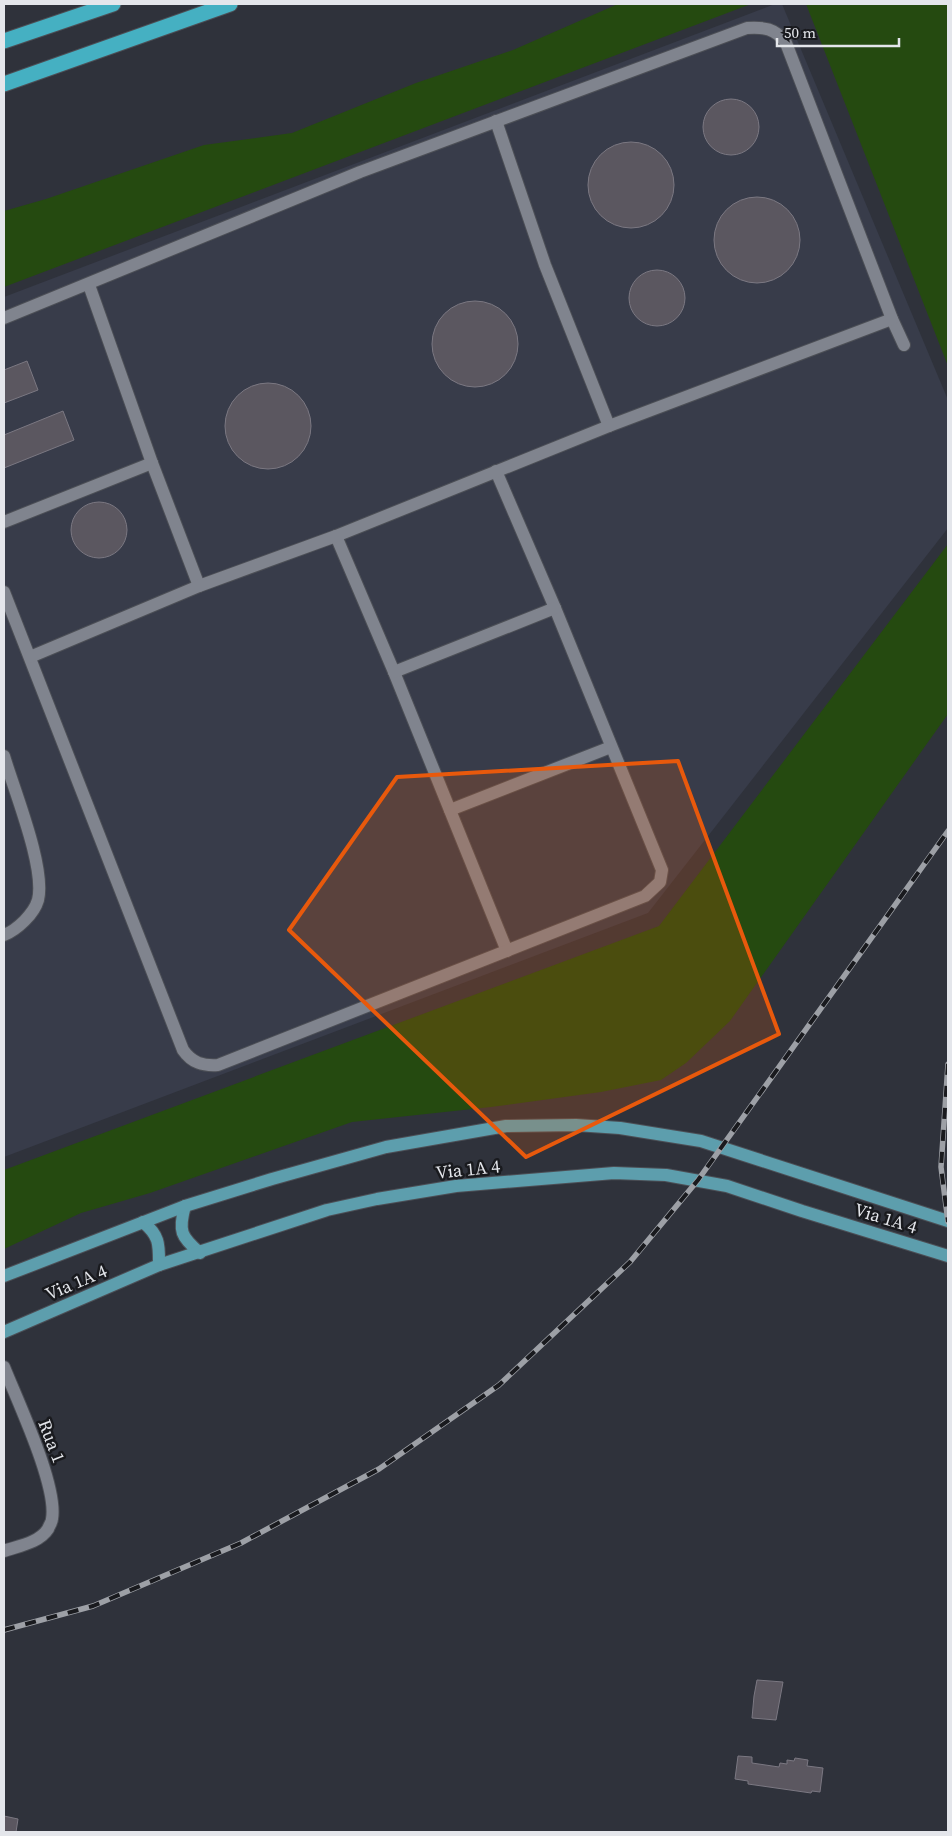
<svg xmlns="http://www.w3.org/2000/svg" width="952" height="1836" font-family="'Source Serif 4',serif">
<rect width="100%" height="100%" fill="#2f323b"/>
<!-- built -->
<polygon fill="#383c4a" points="775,4 782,4 948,400 948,528 648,913 4,1157 4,297"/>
<!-- green -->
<g fill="#254a10">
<polygon points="618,4 751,4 4,287 4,211 46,199 204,145 292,133 416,83 513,50"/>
<polygon points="806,4 948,4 948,366"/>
<polygon points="948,544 948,714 730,1021 686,1063 661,1080 601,1092 491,1107 352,1122 150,1193 81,1213 4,1249 4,1170 659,926"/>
</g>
<!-- building -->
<g fill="#5b5760" stroke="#7b7882">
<circle cx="731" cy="127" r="28"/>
<circle cx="631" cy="185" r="43"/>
<circle cx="757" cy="240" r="43"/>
<circle cx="657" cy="298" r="28"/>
<circle cx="475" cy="344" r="43"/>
<polygon points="27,361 38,390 4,403 4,370"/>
<circle cx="268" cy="426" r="43"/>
<polygon points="63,411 74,440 4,468 4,435"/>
<circle cx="99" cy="530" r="28"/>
<polygon points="757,1680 783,1682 776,1720 752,1718 754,1696"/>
<polygon points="738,1756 752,1757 752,1763 779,1767 780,1763 787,1764 787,1760 794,1761 795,1758 808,1760 807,1766 823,1768 820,1792 812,1791 811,1793 748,1784 748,1781 735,1779"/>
<polygon points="4,1816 18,1819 16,1832 4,1832"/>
</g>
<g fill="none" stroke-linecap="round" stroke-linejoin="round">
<defs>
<g id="minor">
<polyline points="496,121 545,265 609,426"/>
<polyline points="89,285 152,463 199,586"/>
<path d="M4 318 360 172 747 28C764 27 775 28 786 43L892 319 904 345"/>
<polyline points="4,522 152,463"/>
<polyline points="336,536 394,672 507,951"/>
<path d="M4 592 183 1050C192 1063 203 1066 218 1065L645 896 660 882 662 870 555 608 496 471"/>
<polyline points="30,657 199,586 336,536 609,426 892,319"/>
<polyline points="394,672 555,608"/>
<path d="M4 756C14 790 46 868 38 900 34 914 17 930 4 935"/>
<polyline points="450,810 611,747"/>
<path d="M4 1367C17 1400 58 1486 52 1519 52 1522 49 1526 48 1529 39 1543 18 1546 4 1551"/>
</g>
<g id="major">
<path d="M185 1206C178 1231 181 1237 200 1253"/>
<path d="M143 1222C160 1236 159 1245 159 1265"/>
<polyline points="4,1276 185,1206 272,1179 386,1147 506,1126 576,1125 620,1128 701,1141 948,1221"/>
<polyline points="4,1332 159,1265 327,1210 377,1199 456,1186 614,1173 666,1175 727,1186 802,1211 948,1256"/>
</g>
<g id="highway">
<polyline points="4,41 113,4"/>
<polyline points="4,84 230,4"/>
</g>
</defs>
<!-- minor casing -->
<use href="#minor" stroke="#4c4f56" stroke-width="14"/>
<!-- major casing -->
<use href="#major" stroke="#4c4f56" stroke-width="14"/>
<!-- highway casing -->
<use href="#highway" stroke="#4c4f56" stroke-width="17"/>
<!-- minor -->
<use href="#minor" stroke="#80848e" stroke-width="12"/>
<!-- major -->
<use href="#major" stroke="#5d9ead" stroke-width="12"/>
<!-- highway -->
<use href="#highway" stroke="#45b0c2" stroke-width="15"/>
<defs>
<g id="rail">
<polyline points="948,1064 941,1167 948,1222"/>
<polyline points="4,1630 93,1606 241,1543 379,1469 499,1385 630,1262 698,1180 948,831"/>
</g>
</defs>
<!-- rail casing -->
<use href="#rail" stroke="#9da0a6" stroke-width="5.5"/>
<!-- rail -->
<use href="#rail" stroke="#191a1e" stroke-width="4" stroke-dasharray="11" stroke-linecap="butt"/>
</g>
<!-- marked area -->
<path fill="#e8590c" fill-opacity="0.2" stroke="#e8590c" stroke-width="4" stroke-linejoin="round" d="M678 761 779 1034 526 1157 289 930 397 777Z"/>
<g text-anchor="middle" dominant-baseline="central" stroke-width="5" stroke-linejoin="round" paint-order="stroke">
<!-- street labels -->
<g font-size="18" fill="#e4e6eb" stroke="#191a1e">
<text transform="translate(468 1169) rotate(-6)">Via 1A 4</text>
<text transform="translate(886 1218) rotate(17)">Via 1A 4</text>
<text transform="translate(76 1282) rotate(-23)">Via 1A 4</text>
<text transform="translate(52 1441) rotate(69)">Rua 1</text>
</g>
</g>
<!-- border -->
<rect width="952" height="1836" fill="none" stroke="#e4e6eb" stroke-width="10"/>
<!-- scale -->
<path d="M777 38v8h122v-8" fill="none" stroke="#e4e6eb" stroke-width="2.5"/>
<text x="784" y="38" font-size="15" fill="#e4e6eb" stroke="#191a1e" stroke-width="4" paint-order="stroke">50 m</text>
</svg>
